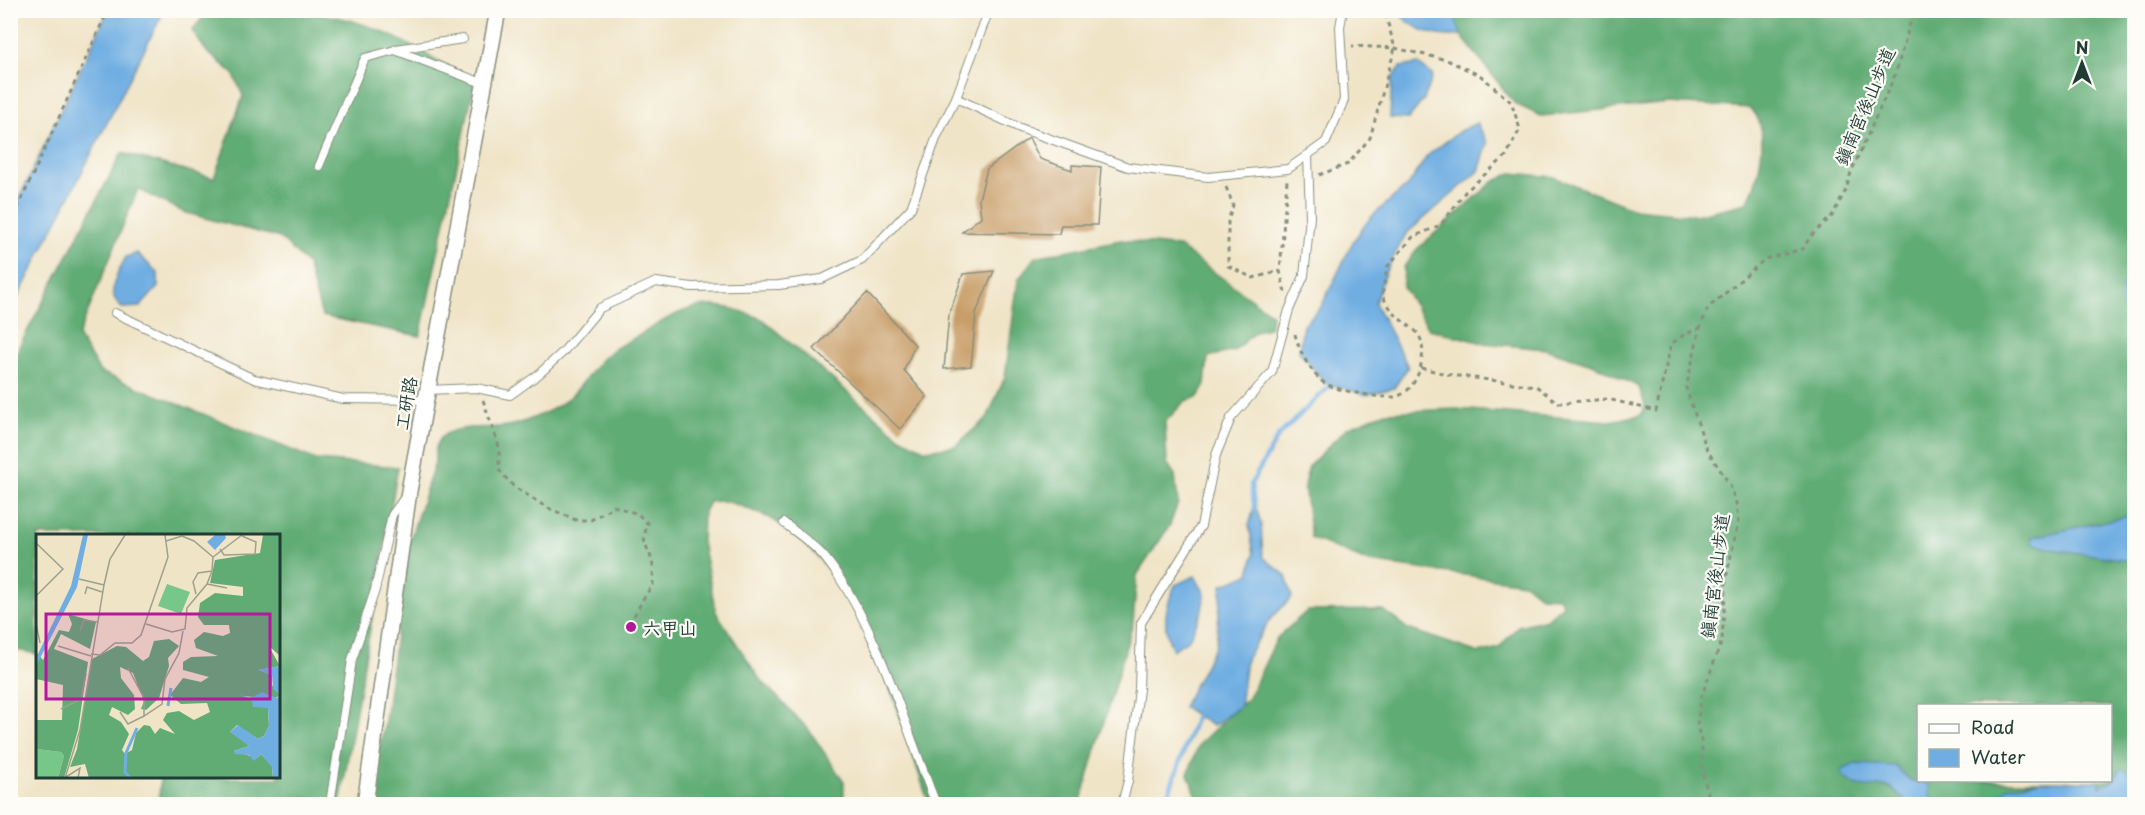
<svg xmlns="http://www.w3.org/2000/svg" width="2145" height="815" font-family="'Playpen Sans','LXGW WenKai TC',sans-serif">
<rect width="100%" height="100%" fill="#fdfcf7"/>
<filter id="ink" filterUnits="userSpaceOnUse"><feTurbulence type="fractalNoise" baseFrequency=".0167" numOctaves="2"/><feDisplacementMap in="SourceGraphic" scale="12" xChannelSelector="R" yChannelSelector="G"/><feConvolveMatrix kernelMatrix="1 2 1 2 8 2 1 2 1" color-interpolation-filters="sRGB"/></filter>
<filter id="wash" filterUnits="userSpaceOnUse"><feTurbulence type="fractalNoise" baseFrequency=".008" numOctaves="4" result="noise"/><feDisplacementMap in="SourceGraphic" scale="24" xChannelSelector="R" yChannelSelector="G"/><feGaussianBlur stdDeviation="1.35" result="paint"/><feColorMatrix in="noise" values="0 0 0 0 0 0 0 0 0 0 0 0 0 0 0 0 0 1.4 0 .05"/><feComposite in="paint" operator="in"/></filter>
<g filter="url(#wash)">
<rect width="100%" height="100%" fill="#f0e4c7"/>
<!-- forest -->
<g fill="#61ac75" stroke="#407454" stroke-width="1.5">
<path d="M208 11C252 11 297 8 341 18 388 28 433 59 475 82L420 336 322 316 307 264 280 238 183 212 138 189 78 336 100 372 316 460 398 467 340 804H159L160 778H279V536H38L37 654 11 649V362L122 153 214 178 243 96 233 73 207 52 192 31Z"/>
<path d="M1456 11H2134V293L2127 282 2122 304 2134 335V515L2032 537 2051 549 2134 561V776L2122 768 2112 782 2100 786 2099 781 2110 780V706H1918V780L2040 781 2008 787 1995 800 1976 804H1945L1929 796V784L1910 780 1895 767 1856 764 1842 770 1857 786C1882 785 1892 783 1907 804H1200L1188 774 1199 744 1249 697 1277 638 1307 611 1383 610 1408 629 1479 653 1499 648 1518 626 1547 619 1563 605 1559 597 1540 596 1524 583 1369 562 1311 538 1304 485 1309 466 1347 428 1386 412 1457 409 1610 421 1641 415 1645 405 1639 387 1595 365 1545 349 1483 343 1429 329 1403 287 1404 267 1416 250 1493 182 1512 173 1554 177 1634 209 1696 215 1747 203C1759 180 1772 127 1750 108L1669 103 1541 116 1515 104 1456 29Z"/>
<path d="M1121 240 1179 247 1272 314 1269 328 1256 331 1234 351 1208 357 1205 385 1198 397 1185 401 1165 422 1167 463 1175 475 1178 503 1170 525 1137 575 1133 623 1080 804H929C896 709 858 549 753 511 738 505 726 499 709 502L703 514 702 542 716 612 759 678 809 730 844 782V804H372V770L384 728 407 549 435 462C431 415 484 433 513 425 525 422 539 416 551 410 580 395 584 376 605 356 614 347 629 341 640 335 689 304 706 296 762 319L900 437 926 450 955 446 987 418 1005 377 1018 280 1035 257Z"/>
</g>
<!-- water -->
<g fill="#70aee2" stroke="#48768b" stroke-width="1.5">
<polygon points="108,11 164,11 11,311 11,216"/>
<path d="M1399 11H1453L1461 35C1437 39 1417 31 1399 14Z"/>
<polygon points="1419,64 1433,76 1424,99 1408,119 1390,118 1392,78 1401,67"/>
<polygon points="1477,123 1488,143 1479,171 1406,234 1386,271 1375,303 1408,367 1394,388 1367,395 1325,383 1299,351 1303,325 1321,307 1354,240 1371,217 1410,183 1427,156 1460,131"/>
<path d="M137 253 158 273V287L140 307 122 308C104 293 117 275 126 257Z"/>
<polygon points="2127,282 2134,293 2134,335 2122,304 2122,285"/>
<polygon points="1255,504 1261,524 1263,557 1286,576 1292,597 1269,621 1246,659 1240,706 1213,726 1183,707 1216,644 1222,585 1249,574 1254,554 1249,526"/>
<polygon points="2134,515 2134,561 2051,549 2032,543 2032,537"/>
<path d="M1195 576 1205 594 1201 614 1189 639 1173 650C1161 626 1165 609 1175 585Z"/>
<path d="M1855 764 1895 766 1910 780 1929 784 1930 796 1945 804H1907C1884 772 1878 794 1855 785 1851 783 1847 779 1843 776L1842 770Z"/>
<polygon points="2122,768 2134,776 2134,804 1976,804 1995,800 2008,787 2040,781 2099,781 2100,786 2112,782"/>
</g>
<g fill="none" stroke-linecap="round" stroke-linejoin="round">
<!-- stream -->
<g stroke="#70aee2" stroke-width="4.5">
<polyline points="1255,509 1251,484 1279,435 1335,381"/>
<polyline points="1167,804 1167,798 1198,711"/>
</g>
</g>
<g id="blocks">
<!-- building -->
<g fill="#c89d68">
<polygon points="1029,138 1040,159 1072,170 1072,165 1101,167 1097,225 1061,225 1059,234 962,232 981,217 979,199 987,169"/>
<polygon points="994,271 976,313 971,366 944,369 949,315 963,274"/>
<polygon points="867,293 915,345 904,370 927,397 900,429 814,349"/>
</g>
</g>
</g>
<g filter="url(#ink)">
<use href="#blocks" fill-opacity="0" stroke="#88907e" stroke-width="1.5"/>
<g fill="none" stroke-linecap="round" stroke-linejoin="round">
<defs>
<g id="service">
<polyline points="396,49 463,39"/>
<polyline points="956,98 1020,128 1128,167 1208,177 1288,169 1326,142 1344,100 1340,27 1343,10"/>
<polyline points="319,166 365,58 395,50 485,84"/>
<polyline points="115,313 254,379 343,399 425,400"/>
<polyline points="427,390 476,388 510,395 539,374 563,352 600,308 656,282 692,287 779,285 822,279 862,260 911,208 937,136 956,98 989,10"/>
<path d="M784 523C798 534 815 545 826 559 877 624 905 727 936 804"/>
<polyline points="330,804 352,660 375,590 392,515 405,497"/>
<polyline points="1122,804 1128,781 1139,689 1141,623 1201,526 1216,455 1231,418 1272,372 1289,310 1304,276 1310,217 1308,155"/>
</g>
<polyline id="minor" points="365,804 409,491 498,10"/>
</defs>
<!-- service casing -->
<use href="#service" stroke="#88907e" stroke-width="10"/>
<!-- minor casing -->
<use href="#minor" stroke="#88907e" stroke-width="18"/>
<!-- path -->
<g stroke="#88907e" stroke-width="3" stroke-dasharray="4.5 4.5" stroke-linecap="butt">
<polyline points="1319,175 1348,164 1370,138 1395,48 1384,10"/>
<polyline points="1226,187 1233,205 1228,221 1228,266 1253,278 1280,271"/>
<polyline points="10,225 108,10"/>
<polyline points="1285,292 1280,271 1287,180"/>
<path d="M1295 334C1298 349 1312 376 1326 384 1339 391 1379 398 1394 397 1416 394 1427 358 1421 340 1417 328 1407 326 1399 318 1392 312 1387 303 1382 296L1387 267 1413 237 1441 225 1465 192 1506 156 1520 129 1511 102 1481 76 1447 60 1395 48 1352 46"/>
<polyline points="1421,368 1451,375 1536,386 1558,403 1608,399 1656,411 1671,344 1685,334 1700,328"/>
<path d="M483 400 499 447V470L513 486 546 507 576 520H591L614 506 638 514 648 524C640 544 647 543 652 561 654 568 653 579 653 586 644 594 640 607 633 617"/>
<polyline points="1706,804 1709,797 1702,772 1702,745 1697,725 1701,698 1722,640 1726,579 1738,522 1736,503 1730,485 1707,450 1686,388 1700,328 1708,308 1765,259 1803,249 1810,237 1832,216 1846,190 1851,172 1895,75 1914,10"/>
</g>
<!-- service -->
<use href="#service" stroke="#fff" stroke-width="8"/>
<!-- minor -->
<use href="#minor" stroke="#fff" stroke-width="15"/>
</g>
</g>
<!-- markers -->
<circle fill="#b5179e" stroke="#fdfcf7" stroke-width="2" cx="631" cy="627" r="6"/>
<g text-anchor="middle" dominant-baseline="central" stroke-width="4.5" stroke-linejoin="round" paint-order="stroke">
<!-- street labels -->
<g font-size="18" fill="#1f3d34" stroke="#fdfcf7">
<text transform="translate(1864 106) rotate(-67)">鎮南宮後山步道</text>
<text transform="translate(405 403) rotate(-80)">工研路</text>
<text transform="translate(1714 576) rotate(-83)">鎮南宮後山步道</text>
</g>
<!-- poi labels -->
<g font-size="18" fill="#1f3d34" stroke="#fdfcf7" text-anchor="start">
<text x="643" y="627">六甲山</text>
</g>
</g>
<!-- overview -->
<g transform="translate(36 534)">
<rect width="244" height="244" fill="#f0e4c7"/>
<path d="M131 50 154 58 145 80 122 72ZM0 215 25 218 28 222 22 244H0Z" fill="#77c789"/>
<path d="M227 1H244V122L232 111 244 132 223 136 236 141V151L244 161 238 165 207 162 232 174 233 192 228 202 222 205 201 191 194 198 200 199 213 212 198 217 221 224 225 220 236 232 237 244H53L49 230 34 233 41 215 56 125 81 112 90 113 107 127 113 123 118 107 133 105 143 112 132 124 133 132 123 164 110 176 105 175 108 167 97 139 84 133 85 144 98 161 99 175 92 181 76 173 73 181 85 188 93 200 86 216 89 220 96 216 100 199 108 191 114 192 119 200 124 194 139 200 127 186 131 179 143 177 158 186 174 178 171 169 145 170 134 161 147 144 165 148 173 143 147 136V128L155 123 182 122 160 114 158 106 168 98 187 102 194 99 193 91H168L162 83 164 69 179 59 207 62V53L174 49 179 26 224 19ZM32 80 60 88 54 115 25 100 18 115 52 128 42 196 28 244H22L28 222 25 218 0 215V186H26L27 151 0 145V118L7 126 23 96 33 98 36 90Z" fill="#61ac75"/>
<path d="M47 1H52L41 53 0 132V124L35 52ZM179 1H189L190 4 179 16 171 8ZM244 132V244H237L236 233 225 220 218 227 213 221 199 220 198 217 213 212 194 198 202 191 222 205 228 202 233 192 232 174 217 173 216 167 203 160 214 164 226 158 241 164 244 160 237 155 236 141 222 136Z" fill="#70aee2"/>
<path fill="none" stroke="#70aee2" stroke-width="3" d="M132 172 135 154M94 244 89 238 90 219 101 194"/>
<path fill="none" stroke="#9ca18c" stroke-width="1.5" d="M0 9 27 35 0 62M184 15 188 21 219 20 220 8 206 2M177 23 206 1M43 45 68 51M171 50 191 54M49 60 51 53 66 58M160 60 157 48 162 39 176 37M0 89 4 109M110 90 136 98 149 95 151 74 171 50 176 37 177 23 158 7 146 2 130 7M44 97 48 86 61 88M22 112 55 122M55 120 64 121 79 109H96L105 101 132 23 129 1M92 134 108 164V182L126 170 129 145 143 119 147 97M25 175 45 165 50 140M84 178 92 190 108 182M30 243 44 234 42 244M29 244 44 196 68 51 74 25 89 1"/>
<path fill="#b5179e" fill-opacity="0.15" stroke="#b5179e" stroke-width="3" d="M10 80H234V165H10Z"/>
<rect width="244" height="244" fill="none" stroke="#1f3d34" stroke-width="3"/>
</g>
<!-- margin -->
<rect width="2145" height="815" fill="none" stroke="#fdfcf7" stroke-width="36"/>
<!-- legend -->
<rect x="1917" y="704" width="195" height="78" fill="#fdfcf7" stroke="#a4b0a9" stroke-width="1.5"/>
<rect x="1929" y="724" width="30" height="9" fill="#ffffff" stroke="#a4b0a9" stroke-width="1.5"/>
<text x="1971" y="734" font-size="18" fill="#1f3d34">Road</text>
<rect x="1929" y="749" width="30" height="18" fill="#70aee2" stroke="#a4b0a9" stroke-width="1.5"/>
<text x="1971" y="764" font-size="18" fill="#1f3d34">Water</text>
<!-- north arrow -->
<g transform="translate(2082 63)" stroke="#fdfcf7" stroke-width="4.5" paint-order="stroke">
<path d="M0-4.5L10 22L0 15L-10 22Z" fill="#1f3d34"/>
<text y="-9" font-size="16" font-weight="bold" text-anchor="middle" fill="#1f3d34">N</text>
</g>
</svg>
